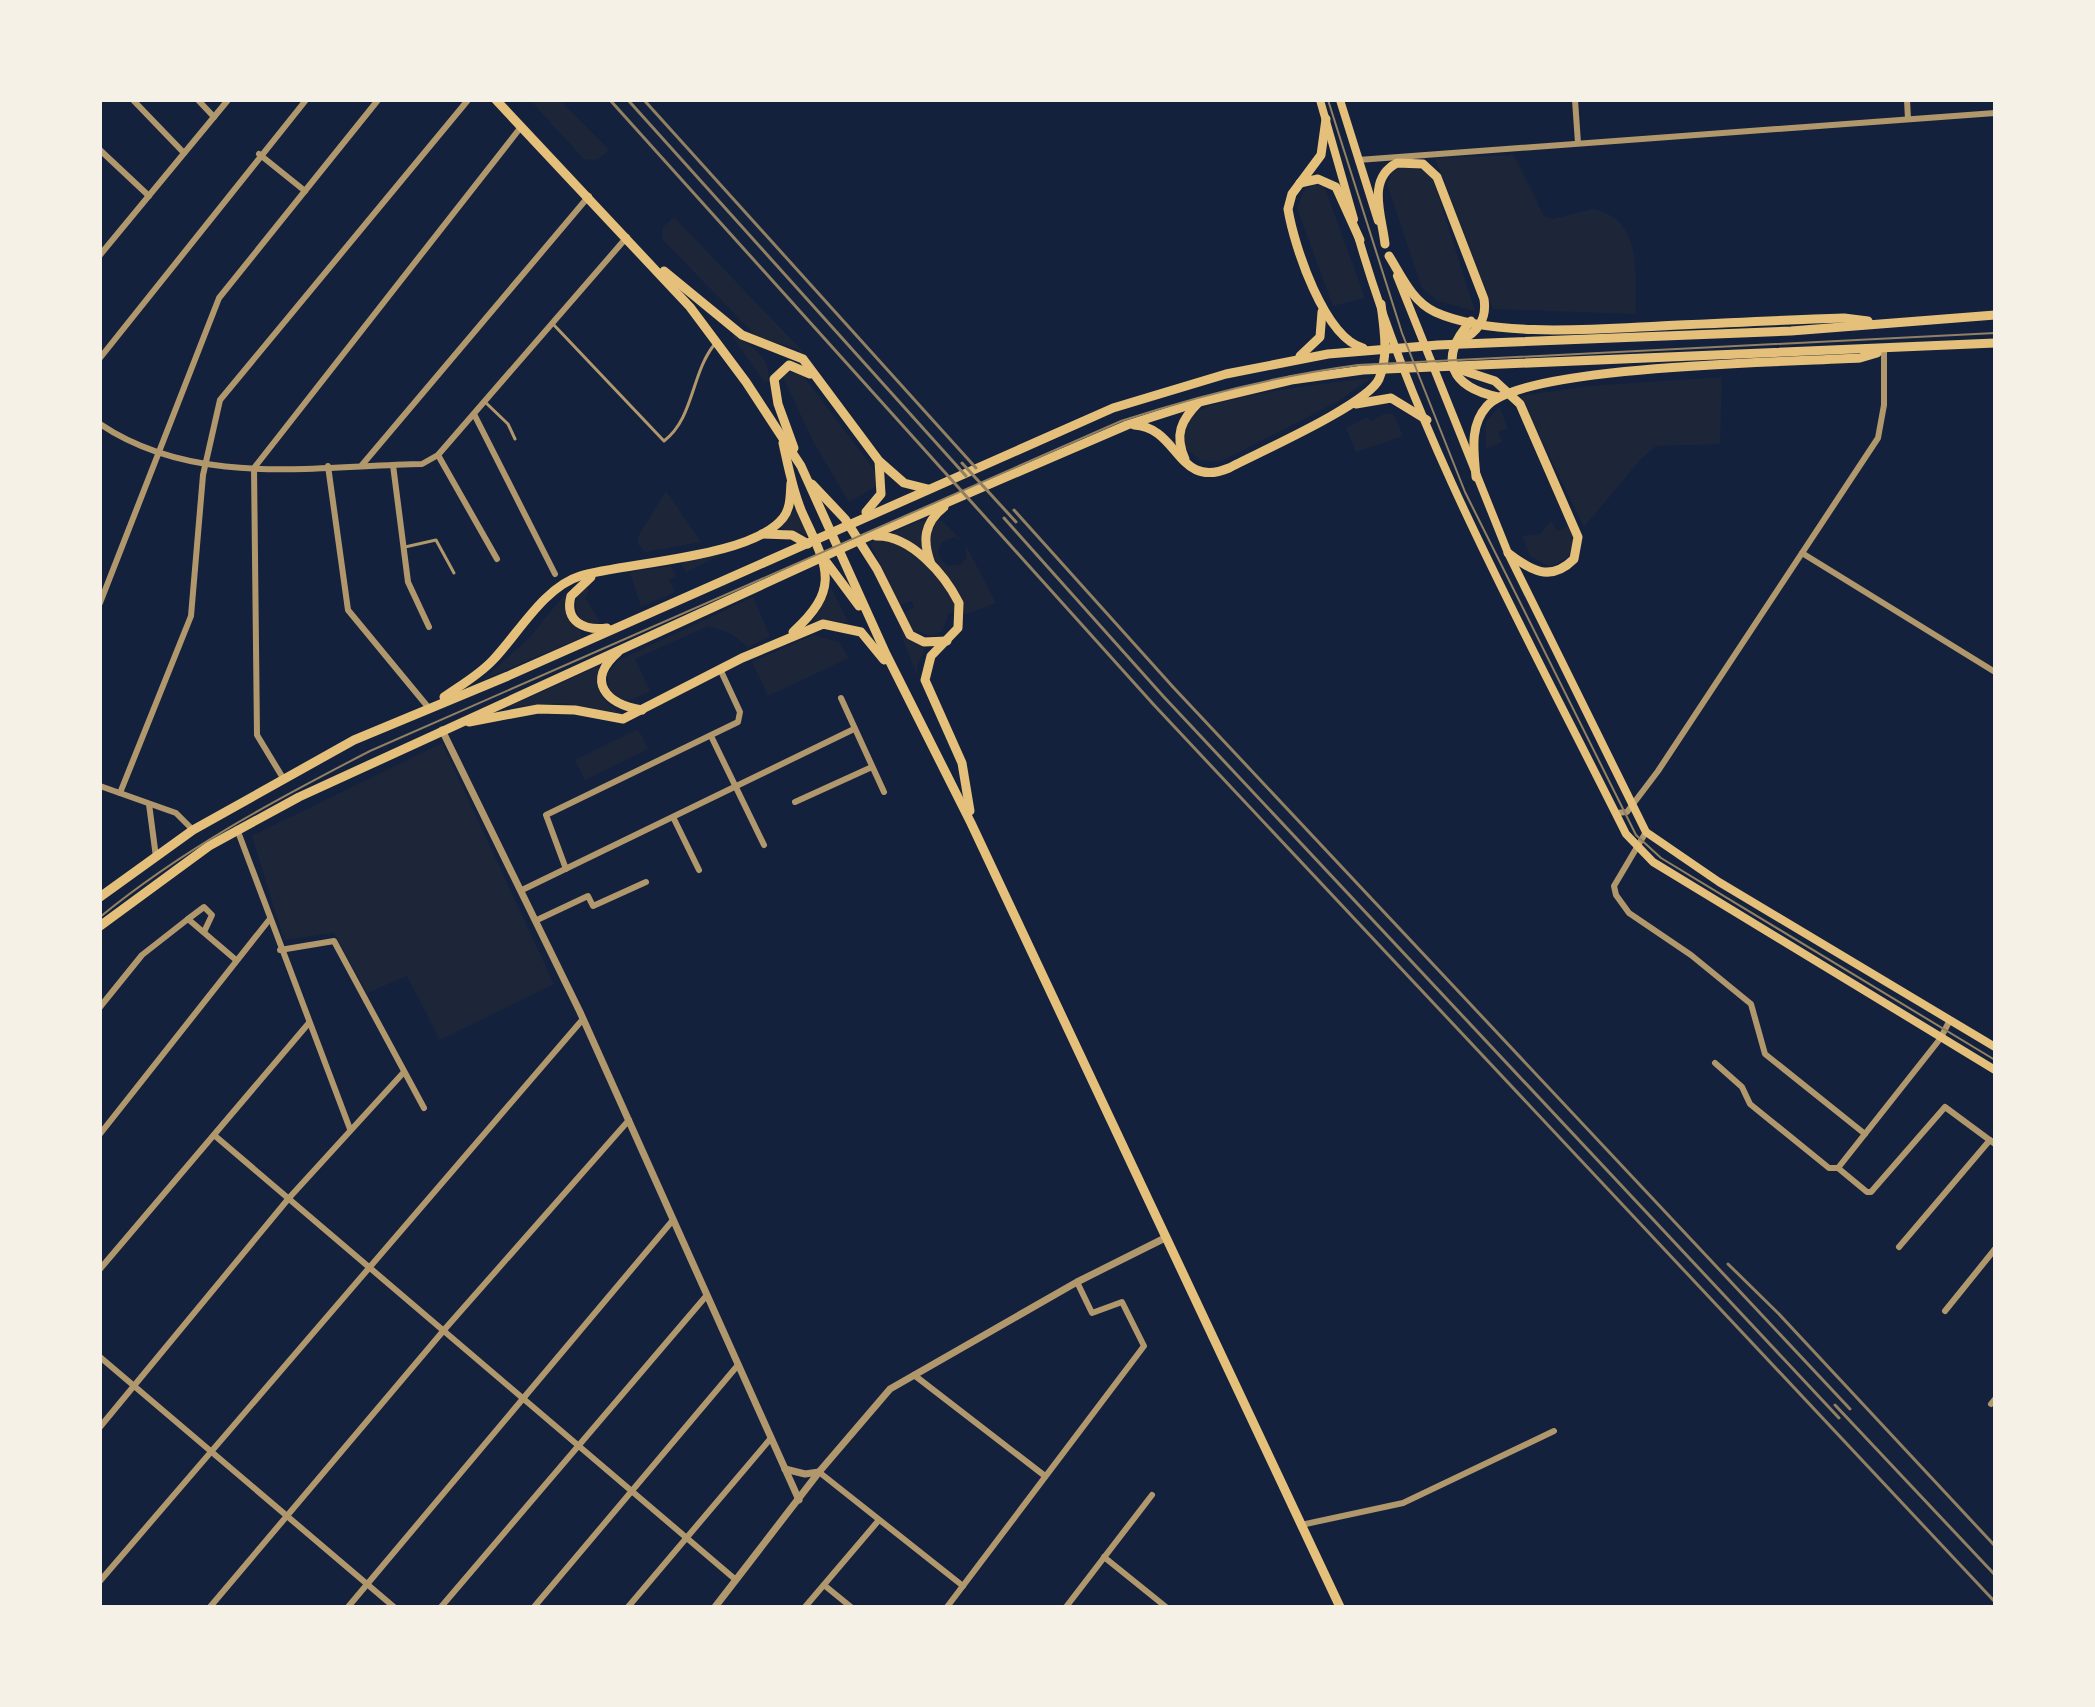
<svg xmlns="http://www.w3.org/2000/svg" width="2095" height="1707" font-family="Rubik,sans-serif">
<rect width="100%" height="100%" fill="#14213d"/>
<!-- green -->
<g fill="#1d2539">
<polygon points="530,100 560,100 609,150 597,160 584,159"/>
<path d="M1514 155 1544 216 1553 219 1593 209C1644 220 1634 273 1636 314L1493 309 1435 158Z"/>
<polygon points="1402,166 1424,170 1434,182 1475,311 1438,301 1422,288 1387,184 1392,172"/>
<polygon points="1313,185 1323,186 1326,191 1365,298 1333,306 1297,208 1304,190"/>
<polygon points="674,217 811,360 796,348 759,339 662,239 663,227"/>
<path d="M734 334C752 347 771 356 768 381L765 383 732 336Z"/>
<polygon points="792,371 802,374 875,471 877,486 849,502 813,441 783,377"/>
<polygon points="1722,377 1720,444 1656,446 1640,460 1584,527 1520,396 1589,386"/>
<path d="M1371 378 1337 402 1220 462 1200 460 1185 448C1183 435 1185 423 1195 414 1217 395 1337 382 1371 378Z"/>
<polygon points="1499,407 1508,428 1498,432 1502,442 1486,449 1486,422"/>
<polygon points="1386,413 1394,415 1403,436 1356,452 1346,428 1367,417 1371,421"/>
<polygon points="666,491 701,542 645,552 638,544 638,537"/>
<polygon points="796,508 807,534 805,534 779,528"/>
<path d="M919 521H942L963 541 954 537 942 542C936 551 938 560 948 566L961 564 967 557 965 544 996 603 966 614 949 613 942 631 933 636 911 630 903 613 914 607 912 601 899 605 870 543Z"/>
<polygon points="1551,521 1557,531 1570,525 1574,540 1571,555 1551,567 1530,556 1522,536 1540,534"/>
<polygon points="721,555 686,572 682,565 684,562"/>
<polygon points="671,566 676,576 669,580 675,592 641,607 630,572"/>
<path d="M586 585 589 591 585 598 601 623C576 630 567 600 586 585Z"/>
<polygon points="831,588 848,622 813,621"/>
<polygon points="567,592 565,612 581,632 581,638 484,679 528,639"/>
<polygon points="753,597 770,636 748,647 730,633 708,626 635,659 650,691 626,702 610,695 607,674 619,660"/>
<polygon points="899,628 908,640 925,648 917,667 918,678"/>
<polygon points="813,635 839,642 849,658 768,696 752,662"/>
<path d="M597 667 600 669C592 690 604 701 620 713L562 703 508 707Z"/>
<polygon points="638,729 648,749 585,780 575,760"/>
<polygon points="442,743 554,984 440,1040 407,976 367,993 334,933 284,940 252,836"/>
</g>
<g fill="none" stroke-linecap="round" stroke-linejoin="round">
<!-- service -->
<g stroke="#b1986c" stroke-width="3">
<path d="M553 324 664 441C694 418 691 374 714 345"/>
<polyline points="484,401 508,424 515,439"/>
<polyline points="405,547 436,540 454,573"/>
</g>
<!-- minor -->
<g stroke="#b1986c" stroke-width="6">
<polyline points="133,100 184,153"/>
<polyline points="198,100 214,117"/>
<polyline points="1575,100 1578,143"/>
<polyline points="1907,100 1908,119"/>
<polyline points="100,150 149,196"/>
<polyline points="259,154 305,191"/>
<polyline points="1358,160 1995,113"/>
<polyline points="100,255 228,100"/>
<polyline points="100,358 306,100"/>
<polyline points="474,414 555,574"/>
<path d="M100 424C195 488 314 466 422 464L438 455 627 237"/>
<polyline points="438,455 497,559"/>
<polyline points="362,465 589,196"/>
<polyline points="393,465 408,582 429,627"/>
<polyline points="328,466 348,610 428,707"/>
<polyline points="1802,553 1995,672"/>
<polyline points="100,603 219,298 378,100"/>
<polyline points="841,698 884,792"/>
<polyline points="711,736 764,845"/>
<polyline points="283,778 257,735 254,468 521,127"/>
<polyline points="100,786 176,813 193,830"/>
<polyline points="120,793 191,616 203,475 220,400 468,100"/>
<polyline points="795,802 872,767"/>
<polyline points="149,804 156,857"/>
<polyline points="1616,813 1627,812 1658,771 1878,438 1884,405 1884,350"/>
<polyline points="674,819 699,870"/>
<polyline points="237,829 350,1129"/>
<polyline points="1646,832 1614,886 1616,895 1629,913 1691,955 1751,1004 1765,1054 1865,1134"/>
<polyline points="566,869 546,815 738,722 740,712 720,669"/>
<polyline points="522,890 854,729"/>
<polyline points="188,919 204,907 212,915 204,932"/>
<polyline points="537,920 588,896 593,906 646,882"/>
<polyline points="280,950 334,941 424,1108"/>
<polyline points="100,1007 142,955 188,919 236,960"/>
<polyline points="1715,1063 1742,1087 1750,1104 1829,1168 1838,1168"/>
<polyline points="100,1134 269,920"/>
<polyline points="214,1135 736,1580"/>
<polyline points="1838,1168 1867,1192 1871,1192 1945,1107 1995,1144"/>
<polyline points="1838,1168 1940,1039 1950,1020"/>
<polyline points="1899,1247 1990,1140"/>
<polyline points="100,1269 308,1024"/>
<polyline points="1945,1311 1995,1249"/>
<polyline points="100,1357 394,1607"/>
<polyline points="914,1375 1045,1476"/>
<polyline points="1991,1404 1995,1399"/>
<polyline points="100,1427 289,1198 404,1072"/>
<polyline points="819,1472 963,1586"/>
<polyline points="1301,1525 1403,1503 1554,1431"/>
<polyline points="1104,1557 1166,1607"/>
<polyline points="100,1581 583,1019"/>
<polyline points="824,1585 851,1607"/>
<polyline points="210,1607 444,1330 629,1120"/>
<polyline points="348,1607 673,1220"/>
<polyline points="441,1607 707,1295"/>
<polyline points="534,1607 738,1365"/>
<polyline points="628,1607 771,1438"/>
<polyline points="805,1607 879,1520"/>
<polyline points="947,1607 1144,1346 1122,1302 1092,1313 1077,1282"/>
<polyline points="1066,1607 1152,1495"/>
</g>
<!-- tertiary -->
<g stroke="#b1986c" stroke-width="7">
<polyline points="442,730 580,1012 799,1500"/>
<polyline points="785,1469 805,1474 819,1472"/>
<polyline points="715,1607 819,1472 890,1389 1077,1282 1165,1238"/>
</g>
<!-- secondary -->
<g stroke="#e5c07b" stroke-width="8">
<polyline points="1320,100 1354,219"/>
<polyline points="1340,100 1378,221"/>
<path d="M1358 236C1417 441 1531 643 1626 834L1653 862 1995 1070"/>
<polyline points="1397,276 1508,553 1646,832 1719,882 1995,1047"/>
</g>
<!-- primary -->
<g stroke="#e5c07b" stroke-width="9">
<polyline points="496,100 690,307 746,382 801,466 886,654 971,823 1340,1607"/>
<path d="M1326 119 1321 155 1292 194 1288 209C1294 246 1324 337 1363 348"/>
<polyline points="1300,183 1318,179 1336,187 1360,240"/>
<path d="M1385 244C1382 216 1366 179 1397 163L1423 164 1437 177 1484 299C1487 318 1478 333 1459 341"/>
<path d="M1389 256C1402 277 1412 301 1435 312 1492 338 1598 329 1660 326 1722 323 1783 320 1844 318L1868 321"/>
<polyline points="664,271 742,335 803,359 879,461 904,483 928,489"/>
<path d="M1471 321C1437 359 1451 387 1498 397"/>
<polyline points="1300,356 1320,337 1322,312"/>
<path d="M1452 367 1495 381 1520 404 1578 537 1574 559C1550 583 1530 570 1508 553"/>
<polyline points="1356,404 1391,398 1427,420"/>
<path d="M1134 425C1179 427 1177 490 1229 468 1259 452 1367 405 1379 379 1389 356 1384 328 1381 304"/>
<path d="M783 443C788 465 792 488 801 510 825 564 844 586 793 632"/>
<polyline points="794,448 778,404 774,379 789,365 810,374"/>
<path d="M1185 459C1174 435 1181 420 1199 402"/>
<path d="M1476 477C1474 452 1469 426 1487 406 1524 365 1793 362 1860 358L1877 353"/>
<polyline points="812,484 845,519 877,569 910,635 924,642 947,641"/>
<polyline points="866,512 881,494 879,461"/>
<polyline points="762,534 792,535 808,544"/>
<path d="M876 536C911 535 945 575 959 603L958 628 931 656 925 680 962 763 970 811"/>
<polyline points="827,563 859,606"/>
<path d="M931 564C922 540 924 523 944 507"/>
<path d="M591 577 571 596C564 622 585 631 607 628"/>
<path d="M618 652C585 681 606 704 642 710"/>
<path d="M444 697C461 685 479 675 493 660 518 634 544 587 580 576 628 562 751 558 783 518 791 508 790 495 791 483"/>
<polyline points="469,722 538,709 575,710 623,719 742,658 823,624 861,632 884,660"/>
<polyline points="100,897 193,830 354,740 508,676 1113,408 1226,374 1328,354 1438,345 1791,331 1995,315"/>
<polyline points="100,926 209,846 299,797 860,540 1127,425 1199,402 1291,380 1363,370 1995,343"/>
</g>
<!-- tram -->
<g stroke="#918062" stroke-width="2">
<polyline points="1328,100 1402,333 1465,492 1636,835 1661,858 1995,1060"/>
<path d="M100 917C183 849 275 800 370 751L1121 421C1200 395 1276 376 1358 365L1995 333"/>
</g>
<!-- rail -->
<g stroke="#918062" stroke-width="3">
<polyline points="610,100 1154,705 1995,1602"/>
<polyline points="628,100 966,476"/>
<polyline points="644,100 976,468"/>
<polyline points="962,463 1016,522"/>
<polyline points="1014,510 1173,687 1850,1409"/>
<polyline points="1004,518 1163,696 1839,1418"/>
<polyline points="1728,1264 1779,1314 1995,1546"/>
<polyline points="1835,1405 1995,1575"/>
</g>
</g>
<!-- border -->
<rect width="2095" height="1707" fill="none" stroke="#f6f1e7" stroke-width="204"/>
</svg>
